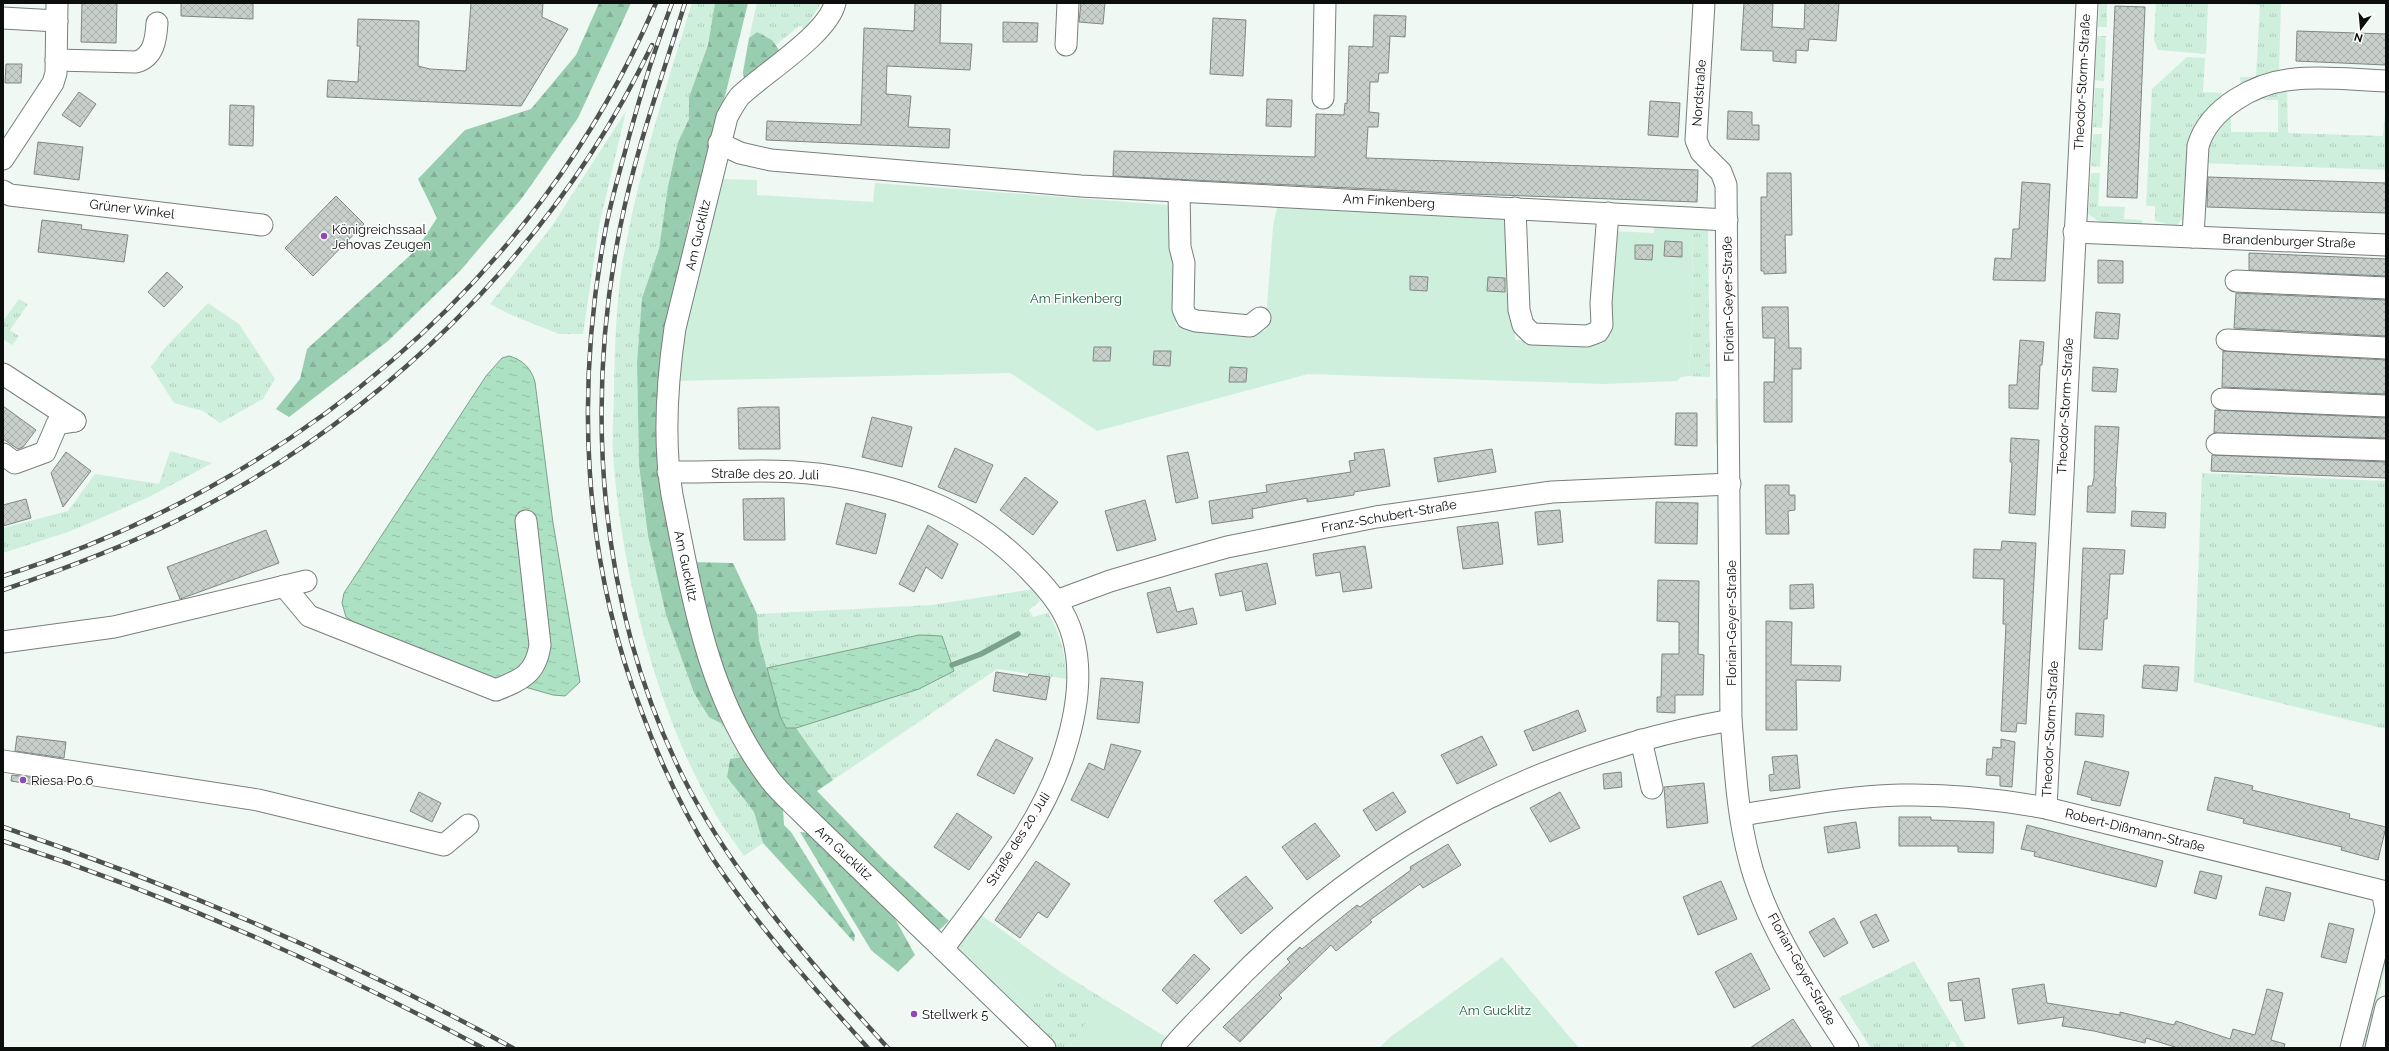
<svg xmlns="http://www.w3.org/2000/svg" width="2389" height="1051" font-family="Raleway,sans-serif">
<defs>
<pattern id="grass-tufts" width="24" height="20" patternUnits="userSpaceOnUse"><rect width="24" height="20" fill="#ceefdc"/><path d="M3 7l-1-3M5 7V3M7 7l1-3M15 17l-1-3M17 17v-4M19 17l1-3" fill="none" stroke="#b0ccbc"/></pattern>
<pattern id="forest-firs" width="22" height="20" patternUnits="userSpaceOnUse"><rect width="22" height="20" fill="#98cdb0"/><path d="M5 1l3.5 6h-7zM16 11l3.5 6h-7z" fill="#82af96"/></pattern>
<pattern id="water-ripples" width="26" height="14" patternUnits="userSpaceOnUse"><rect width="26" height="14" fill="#ace1c3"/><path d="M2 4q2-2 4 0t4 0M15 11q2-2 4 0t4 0" fill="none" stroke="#93c0a6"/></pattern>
<pattern id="building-cross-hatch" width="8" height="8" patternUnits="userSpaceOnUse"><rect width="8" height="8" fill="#c7d0cb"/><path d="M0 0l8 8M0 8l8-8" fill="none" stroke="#aab1ad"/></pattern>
</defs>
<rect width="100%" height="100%" fill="#eff8f3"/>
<!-- grass -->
<g fill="url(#grass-tufts)">
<path d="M692 3H715L708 45 689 97V119L678 142 668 186 659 249 642 298 637 362 639 465 648 536 666 615 694 693 726 726 741 757 730 759 727 777 754 812 763 843 744 856C736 844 726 832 719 820 657 716 621 573 613 453 612 431 614 408 614 386 615 346 616 306 622 266 637 176 665 90 692 3Z"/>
<polygon points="757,3 821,3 805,29 800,25 776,45 772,40 757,32 749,38"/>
<polygon points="2099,3 2107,3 2107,27 2098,27"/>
<polygon points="2156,3 2208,3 2206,54 2158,50 2154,40"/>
<polygon points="2219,3 2281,3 2279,72 2241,86 2240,77 2256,77 2260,5"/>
<polygon points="2097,36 2106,36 2104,81 2095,80"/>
<polygon points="2187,57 2205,58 2203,92 2222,93 2184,217 2176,226 2155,221 2155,206 2146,206 2152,89"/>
<polygon points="2285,84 2287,88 2288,133 2383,136 2386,101 2386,170 2202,163 2207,130 2231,111 2231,132 2278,132 2278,100 2264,100 2262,95 2284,92"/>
<polygon points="2095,88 2104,88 2102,128 2093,127"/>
<polygon points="626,111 599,226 583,334 559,334 509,314 490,304 552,226"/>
<polygon points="2093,134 2102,134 2100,167 2091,166"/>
<polygon points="2091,173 2100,173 2098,206 2125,207 2124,219 2142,220 2141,227 2103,224 2088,214"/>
<polygon points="1692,226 1708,230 1710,377 1689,376 1693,302"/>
<polygon points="19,299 28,304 10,330 19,336 12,345 3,339 3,321"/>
<polygon points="208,303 239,324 275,379 263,399 220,423 203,411 174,403 151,367 164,349"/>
<polygon points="1715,399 1720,399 1721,444 1716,444"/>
<polygon points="170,451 212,463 149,497 71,531 3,553 3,528 68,511 95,474 159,484"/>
<polygon points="2202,473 2386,481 2386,729 2194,682"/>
<path d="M1034 589 1040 601 1029 610 1033 617 1048 613C1061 635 1065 654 1067 679L997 669 833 780 796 728 919 689 954 671 942 637 919 635 767 668 759 639 757 614 932 605Z"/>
<polygon points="2386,931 2386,964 2366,1048 2357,1048"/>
<polygon points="961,944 1032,1006 1062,973 1104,999 1070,1045 1074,1048 1059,1048 956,949"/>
<polygon points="1914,961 1965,1047 1957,1048 1955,1042 1951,1041 1948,1048 1871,1048 1839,998"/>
</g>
<!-- forest -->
<g fill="url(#forest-firs)">
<polygon points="599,3 631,3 578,118 522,198 460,271 388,341 289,417 276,409 300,379 307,349 416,250 437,218 418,179 465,130 531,109 576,55"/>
<polygon points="715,3 748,3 725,96 690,217 677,279 660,390 726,726 709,717 694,693 666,615 648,536 639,465 637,362 642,298 659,249 668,186 678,142 689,119 689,97 708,45"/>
<polygon points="757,32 772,40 779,50 765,65 744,79 743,72 749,38"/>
<path d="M690 562 733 563 757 614 759 640 780 716 786 727 796 728 833 780 817 791 886 862 949 921 937 932 788 787C776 770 762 753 751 735 722 684 707 618 690 562Z"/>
<polygon points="741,757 783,810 784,825 791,832 855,935 854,942 763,843 754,812 727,777 730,759"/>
<polygon points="800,832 810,833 893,915 915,955 898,972 871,950"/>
</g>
<!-- green -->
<g fill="#ceefdc">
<polygon points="723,179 757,180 757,195 873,202 875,183 1168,205 1174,220 1176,326 1265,331 1273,227 1277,208 1504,214 1515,231 1515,340 1602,344 1606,339 1613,231 1654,233 1654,224 1692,226 1693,302 1689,376 1681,377 1677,381 1603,384 1308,374 1097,431 1010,373 675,381 685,324"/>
<polygon points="978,913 1062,973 1032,1006 961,944"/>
<polygon points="1502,957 1579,1048 1379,1048 1389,1038"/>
<polygon points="1104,999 1169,1039 1162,1048 1074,1048 1070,1045"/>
</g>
<!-- water -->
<g fill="url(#water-ripples)" stroke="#7ca28c">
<path d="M509 356C523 360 531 368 535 382L553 523 580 682 565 696 553 695 490 677 358 625 346 617 342 603 344 593 486 376 502 358Z"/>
<polygon points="919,635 942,636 954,671 919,689 796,728 786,728 780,716 767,668"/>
</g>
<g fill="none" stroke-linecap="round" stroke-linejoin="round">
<!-- stream -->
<polyline stroke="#7ca28c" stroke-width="5.5" points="952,665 981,654 1018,634"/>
</g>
<!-- building -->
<g fill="url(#building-cross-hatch)" stroke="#808883">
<polygon points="82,3 117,3 116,43 81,42"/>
<polygon points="181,3 253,3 253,19 181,16"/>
<polygon points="471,3 543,3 542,17 568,29 521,106 327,97 328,80 358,82 360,46 357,46 358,19 419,21 418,66 430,69 466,71"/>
<polygon points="915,3 941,3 940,43 972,44 970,70 887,66 886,94 911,96 908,127 950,129 949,148 766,140 767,121 861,125 864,28 914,31"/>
<polygon points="1081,3 1105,3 1103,24 1079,22"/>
<polygon points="1744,3 1773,3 1772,27 1804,29 1805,3 1839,3 1836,41 1809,39 1808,51 1796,50 1796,63 1773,61 1773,51 1741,50"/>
<polygon points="2115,6 2145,7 2137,198 2107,197"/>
<polygon points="1374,15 1406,16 1405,37 1390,36 1388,73 1379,73 1378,82 1370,82 1369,112 1379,113 1378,127 1368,127 1366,158 1698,170 1697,202 1470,194 1113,176 1114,151 1315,157 1316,114 1344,115 1345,103 1347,104 1349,46 1373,47"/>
<polygon points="1213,18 1246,20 1243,76 1210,74"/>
<polygon points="1003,22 1038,23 1037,42 1003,42"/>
<polygon points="2297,31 2386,34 2386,65 2296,61"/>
<polygon points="6,64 22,64 21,83 5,83"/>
<polygon points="79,92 96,104 80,127 62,115"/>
<polygon points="1267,99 1292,100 1291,127 1266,126"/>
<polygon points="1650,101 1680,103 1678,137 1648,135"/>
<polygon points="230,105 254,106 253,146 229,145"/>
<polygon points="1728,111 1752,112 1752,125 1759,125 1759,140 1727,139"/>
<polygon points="38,142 83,147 79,180 34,174"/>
<polygon points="1767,173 1791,173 1792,235 1785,235 1786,273 1764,274 1764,271 1761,271 1761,197 1767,197"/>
<polygon points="2208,177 2386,183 2386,213 2207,207"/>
<polygon points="2022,182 2050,184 2045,281 1993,280 1995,258 2011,259 2013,229 2019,229"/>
<polygon points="336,196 364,224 313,276 285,248"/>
<polygon points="42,220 82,225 81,229 128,235 124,262 38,252"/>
<polygon points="1665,241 1682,242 1682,257 1664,256"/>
<polygon points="1635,245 1653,245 1652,260 1635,259"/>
<polygon points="2249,253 2386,259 2386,276 2249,270"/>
<polygon points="2098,260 2123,261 2123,283 2098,283"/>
<polygon points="167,272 183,287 164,307 148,292"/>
<polygon points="1410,276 1428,277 1427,291 1410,290"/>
<polygon points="1488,277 1505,278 1505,292 1487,291"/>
<polygon points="2236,293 2386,300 2386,336 2234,328"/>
<polygon points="1762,307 1788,307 1789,348 1801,348 1801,369 1792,369 1792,422 1764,422 1764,382 1774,382 1775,338 1763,338"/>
<polygon points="2096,312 2120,314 2118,339 2094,338"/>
<polygon points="2020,340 2044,342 2042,365 2040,365 2038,409 2009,408 2009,385 2017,385"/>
<polygon points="1094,347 1111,347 1110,361 1093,361"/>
<polygon points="1154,351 1171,351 1170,366 1153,365"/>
<polygon points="2223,351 2386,360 2386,394 2222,387"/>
<polygon points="1230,367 1247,368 1246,382 1229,382"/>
<polygon points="2093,367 2118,369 2116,392 2092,391"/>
<polygon points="3,406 36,430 23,447 18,449 3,439"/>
<polygon points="759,407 779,407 780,449 739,449 738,408"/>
<polygon points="2215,410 2386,418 2386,438 2214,433"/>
<polygon points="1676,413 1697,413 1697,446 1675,445"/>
<polygon points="872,417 912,427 902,467 862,457"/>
<polygon points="2095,426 2119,427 2115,487 2116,487 2115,513 2087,512 2088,486 2092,486 2094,478"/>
<polygon points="2011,438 2039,440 2035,515 2009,513 2012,462 2010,462"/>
<polygon points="955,448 993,465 976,503 938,487"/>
<polygon points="1384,449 1390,486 1354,492 1354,495 1307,502 1307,498 1252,509 1253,518 1212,524 1209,501 1267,492 1266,485 1351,472 1349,461 1355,460 1354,453"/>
<polygon points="1492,449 1496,472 1438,482 1434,458"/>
<polygon points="66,452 91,471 63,507 51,473"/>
<polygon points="1188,452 1198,498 1176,503 1167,456"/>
<polygon points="2212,455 2386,462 2386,478 2211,471"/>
<polygon points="1025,477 1058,502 1033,535 1000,510"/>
<polygon points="1765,485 1789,485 1789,495 1795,495 1795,510 1788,511 1789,534 1766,534"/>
<polygon points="784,498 785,540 744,540 743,499"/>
<polygon points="26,499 31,518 3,526 3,505"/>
<polygon points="1145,500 1156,540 1117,551 1105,511"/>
<polygon points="1656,502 1698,503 1697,544 1655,543"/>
<polygon points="846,503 886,514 876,554 836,544"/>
<polygon points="1560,510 1563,542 1538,545 1535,512"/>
<polygon points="2132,511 2166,513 2165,528 2131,526"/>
<polygon points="1498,522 1503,564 1463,569 1457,527"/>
<polygon points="928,525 958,544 942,579 926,567 914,592 899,584"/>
<polygon points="266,530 279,563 180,599 167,567"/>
<polygon points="2002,541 2036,543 2026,724 2017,723 2016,732 2001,731 2006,624 2003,624 2004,579 1973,578 1974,549 2001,550"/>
<polygon points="1365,546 1372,588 1343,592 1340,572 1316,576 1313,554"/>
<polygon points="2083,548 2125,550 2123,574 2110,574 2107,619 2104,619 2102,650 2079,649"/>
<polygon points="1267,563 1276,604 1246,611 1242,591 1220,596 1215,574"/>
<polygon points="1658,580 1699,581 1698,654 1704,655 1703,695 1675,695 1675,713 1657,712 1657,697 1661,697 1662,654 1679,654 1679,622 1657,621"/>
<polygon points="1813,584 1814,608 1790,609 1790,585"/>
<polygon points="1170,587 1177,612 1193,608 1197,624 1157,633 1147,593"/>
<polygon points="1766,621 1792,622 1791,665 1841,666 1840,681 1796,680 1797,730 1766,730"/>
<polygon points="2144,665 2179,667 2177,691 2142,688"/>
<polygon points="996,672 1028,677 1029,674 1050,677 1046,700 993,691"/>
<polygon points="1101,678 1143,682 1139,723 1097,719"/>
<polygon points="1578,710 1586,731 1533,751 1524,731"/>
<polygon points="2076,713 2104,715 2103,737 2075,735"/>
<polygon points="17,736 66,742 64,758 15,751"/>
<polygon points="1482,736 1497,765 1457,784 1441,755"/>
<polygon points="996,739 1033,758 1014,794 977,775"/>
<polygon points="2001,739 2015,742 2012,787 2000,786 2000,776 1986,775 1987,759 1992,759 1993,747 2001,748"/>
<polygon points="1111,744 1141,751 1108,818 1071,800 1089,763 1104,770"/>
<polygon points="1797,755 1800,788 1770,791 1769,775 1774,774 1772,757"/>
<polygon points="2085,761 2129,772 2120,806 2091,800 2092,798 2077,794"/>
<polygon points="1621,772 1622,787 1604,789 1603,774"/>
<polygon points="12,775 37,778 36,785 11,781"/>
<polygon points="2215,777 2253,786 2252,790 2350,814 2349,818 2386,827 2378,860 2341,850 2342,847 2243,823 2244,819 2207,810"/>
<polygon points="1704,783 1708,823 1667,828 1664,787"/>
<polygon points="419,792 441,803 432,822 410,811"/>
<polygon points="1393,792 1406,812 1376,831 1363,810"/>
<polygon points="1560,792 1580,828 1550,842 1530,808"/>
<polygon points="957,813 992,837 969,870 934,847"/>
<polygon points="1899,817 1931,817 1931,820 1994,822 1993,853 1958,852 1958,846 1899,846"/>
<polygon points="1856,822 1860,848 1828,853 1824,827"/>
<polygon points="1315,823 1340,856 1307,880 1282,847"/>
<polygon points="2027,825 2163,861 2156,887 2034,856 2035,852 2021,849"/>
<polygon points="1448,844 1461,865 1423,888 1420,884 1370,920 1372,922 1336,951 1331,945 1279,995 1282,998 1240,1042 1223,1027 1290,962 1287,959 1300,947 1302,949 1357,905 1360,907 1411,870 1410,867"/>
<polygon points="1036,861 1070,884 1047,918 1038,912 1020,938 995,920"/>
<polygon points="2200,871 2222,876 2216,899 2194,893"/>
<polygon points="1246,876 1273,908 1241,934 1214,901"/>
<polygon points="1721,881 1737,919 1698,935 1683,897"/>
<polygon points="2266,887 2291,893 2284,921 2259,915"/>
<polygon points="1876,914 1889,941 1873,948 1860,922"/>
<polygon points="1834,918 1848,943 1824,957 1809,932"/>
<polygon points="2329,923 2354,929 2346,963 2321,957"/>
<polygon points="1751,953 1770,989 1734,1008 1715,972"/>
<polygon points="1194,954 1210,969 1177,1004 1162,990"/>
<polygon points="1979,978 1985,1018 1965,1021 1962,1000 1950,1001 1948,983"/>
<polygon points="2044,984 2047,1003 2120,1015 2120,1012 2174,1025 2176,1021 2230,1039 2233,1029 2255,1035 2267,989 2283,993 2271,1040 2285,1044 2284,1048 2178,1048 2146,1038 2145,1043 2094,1031 2062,1026 2064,1017 2018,1024 2012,989"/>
<polygon points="1793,1019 1812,1048 1750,1048"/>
</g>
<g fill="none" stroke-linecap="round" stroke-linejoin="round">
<defs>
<g id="minor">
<path d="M835 3C828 34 764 73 740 96 735 102 731 110 727 117L675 328C667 382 663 441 672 495 692 593 706 694 768 777 777 790 790 801 801 812L1045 1048"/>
<path d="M1704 3 1696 140 1701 152 1721 172 1726 185 1731 720C1735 766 1737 813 1749 858 1766 926 1810 989 1848 1048"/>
<polyline points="3,18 57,21"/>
<polyline points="1066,45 1068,3"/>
<path d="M56 60 136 62C154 57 156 39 157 23"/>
<polyline points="1323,98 1325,3"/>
<polyline points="719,143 740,153 771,160 1081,186 1727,220"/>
<polyline points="3,159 53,83 56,73 57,3"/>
<polyline points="3,191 10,195 262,225"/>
<polyline points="1179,191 1180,247 1184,263 1183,309 1187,318 1196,321 1250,326 1260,318"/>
<polyline points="1515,208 1519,310 1523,325 1532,334 1587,336 1598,332 1602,325 1601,303 1608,213"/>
<polyline points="2074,232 2386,245"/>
<path d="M2193 237 2198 146C2209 108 2256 82 2295 79 2325 76 2356 80 2386 81"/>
<polyline points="2236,281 2386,288"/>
<polyline points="2227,340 2386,348"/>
<polyline points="3,374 75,421"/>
<polyline points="2222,399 2386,406"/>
<polyline points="2217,444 2386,450"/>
<polyline points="3,454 15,463 45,452 57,424 75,421"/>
<path d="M668 472C722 473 779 467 832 476 913 489 974 512 1031 572 1050 591 1066 611 1073 637 1083 674 1076 715 1065 750 1043 824 988 887 943 949"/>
<path d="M284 586 309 616 496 690C521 680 536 674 540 645L526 521"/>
<polyline points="1056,601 1110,581 1181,560 1227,547 1376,517 1552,492 1730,484"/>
<polyline points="3,642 114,627 306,581"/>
<polyline points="1641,740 1652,788"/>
<polyline points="3,761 258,800 444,845 468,825"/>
<polyline points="2046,808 2087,3"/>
<path d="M1741 815C1794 807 1848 796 1901 795 1950 794 1998 799 2046 808L2382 891 2386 910"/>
<path d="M1172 1048C1188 1028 1207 1011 1225 992 1363 847 1534 755 1731 720"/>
<polyline points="2351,1048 2386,912"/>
<polyline points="2376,1048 2386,1007"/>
</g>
</defs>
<!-- minor casing -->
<use href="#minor" stroke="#787f7b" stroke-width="23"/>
<!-- minor -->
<use href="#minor" stroke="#fff" stroke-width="21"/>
<defs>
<g id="rail">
<path d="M672 3C656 46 642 89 630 133 622 164 612 196 606 227 575 389 582 555 641 710 660 762 683 812 713 859 758 927 814 988 868 1048"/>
<path d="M685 3C662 77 635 152 620 228 584 410 599 607 682 775 731 874 814 967 888 1048"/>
<path d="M3 576C290 485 536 283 656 3"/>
<path d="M3 590C61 570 119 549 174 522 379 421 553 251 652 45"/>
<path d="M3 827C179 887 349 959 513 1048"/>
<path d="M3 841C169 895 330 966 483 1048"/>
</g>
</defs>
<!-- rail casing -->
<use href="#rail" stroke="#4d514f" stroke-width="4.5"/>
<!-- rail -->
<use href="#rail" stroke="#fff" stroke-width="3" stroke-dasharray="9" stroke-linecap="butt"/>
</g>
<!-- markers -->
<g fill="#8e48bb" stroke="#fff" stroke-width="1.5">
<circle cx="324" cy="236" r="4"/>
<circle cx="23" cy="780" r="4"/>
<circle cx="914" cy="1014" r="4"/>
</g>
<g text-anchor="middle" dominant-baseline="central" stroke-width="3" stroke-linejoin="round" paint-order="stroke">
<!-- street labels -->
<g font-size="13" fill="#0c0e0d" stroke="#fff">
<text transform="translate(2082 82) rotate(-87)">Theodor-Storm-Straße</text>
<text transform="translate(1699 93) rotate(-86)">Nordstraße</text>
<text transform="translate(1389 201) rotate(3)">Am Finkenberg</text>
<text transform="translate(132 209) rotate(7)">Grüner Winkel</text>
<text transform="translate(698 235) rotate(-77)">Am Gucklitz</text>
<text transform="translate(2289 241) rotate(2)">Brandenburger Straße</text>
<text transform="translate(1728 299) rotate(-91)">Florian-Geyer-Straße</text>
<text transform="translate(2065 406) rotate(-87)">Theodor-Storm-Straße</text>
<text transform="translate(765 474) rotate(1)">Straße des 20. Juli</text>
<text transform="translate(1389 516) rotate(-10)">Franz-Schubert-Straße</text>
<text transform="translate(686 566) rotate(78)">Am Gucklitz</text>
<text transform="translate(1731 623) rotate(-90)">Florian-Geyer-Straße</text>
<text transform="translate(2050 729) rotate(-87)">Theodor-Storm-Straße</text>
<text transform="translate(2135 830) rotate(14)">Robert-Dißmann-Straße</text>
<text transform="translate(1018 839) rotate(-58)">Straße des 20. Juli</text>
<text transform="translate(844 853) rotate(43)">Am Gucklitz</text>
<text transform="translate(1802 969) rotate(61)">Florian-Geyer-Straße</text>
</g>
<!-- poi labels -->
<g font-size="13" fill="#0c0e0d" stroke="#fff" text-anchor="start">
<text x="332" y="229">Königreichssaal<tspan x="332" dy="15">Jehovas Zeugen</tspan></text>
<text x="31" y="780">Riesa Po 6</text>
<text x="922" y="1014">Stellwerk 5</text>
</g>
<!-- park labels -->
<g font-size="13" fill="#1b583c" stroke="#fff">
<text x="1076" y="298">Am Finkenberg</text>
<text x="1495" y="1010">Am Gucklitz</text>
</g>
</g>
<!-- border -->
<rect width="2389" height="1051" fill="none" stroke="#0c0e0d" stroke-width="8"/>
<!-- north arrow -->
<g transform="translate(2361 28) rotate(196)" stroke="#ffffff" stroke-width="3" paint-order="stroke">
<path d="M0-3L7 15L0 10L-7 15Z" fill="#0c0e0d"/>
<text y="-6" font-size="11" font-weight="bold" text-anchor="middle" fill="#0c0e0d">N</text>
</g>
</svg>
